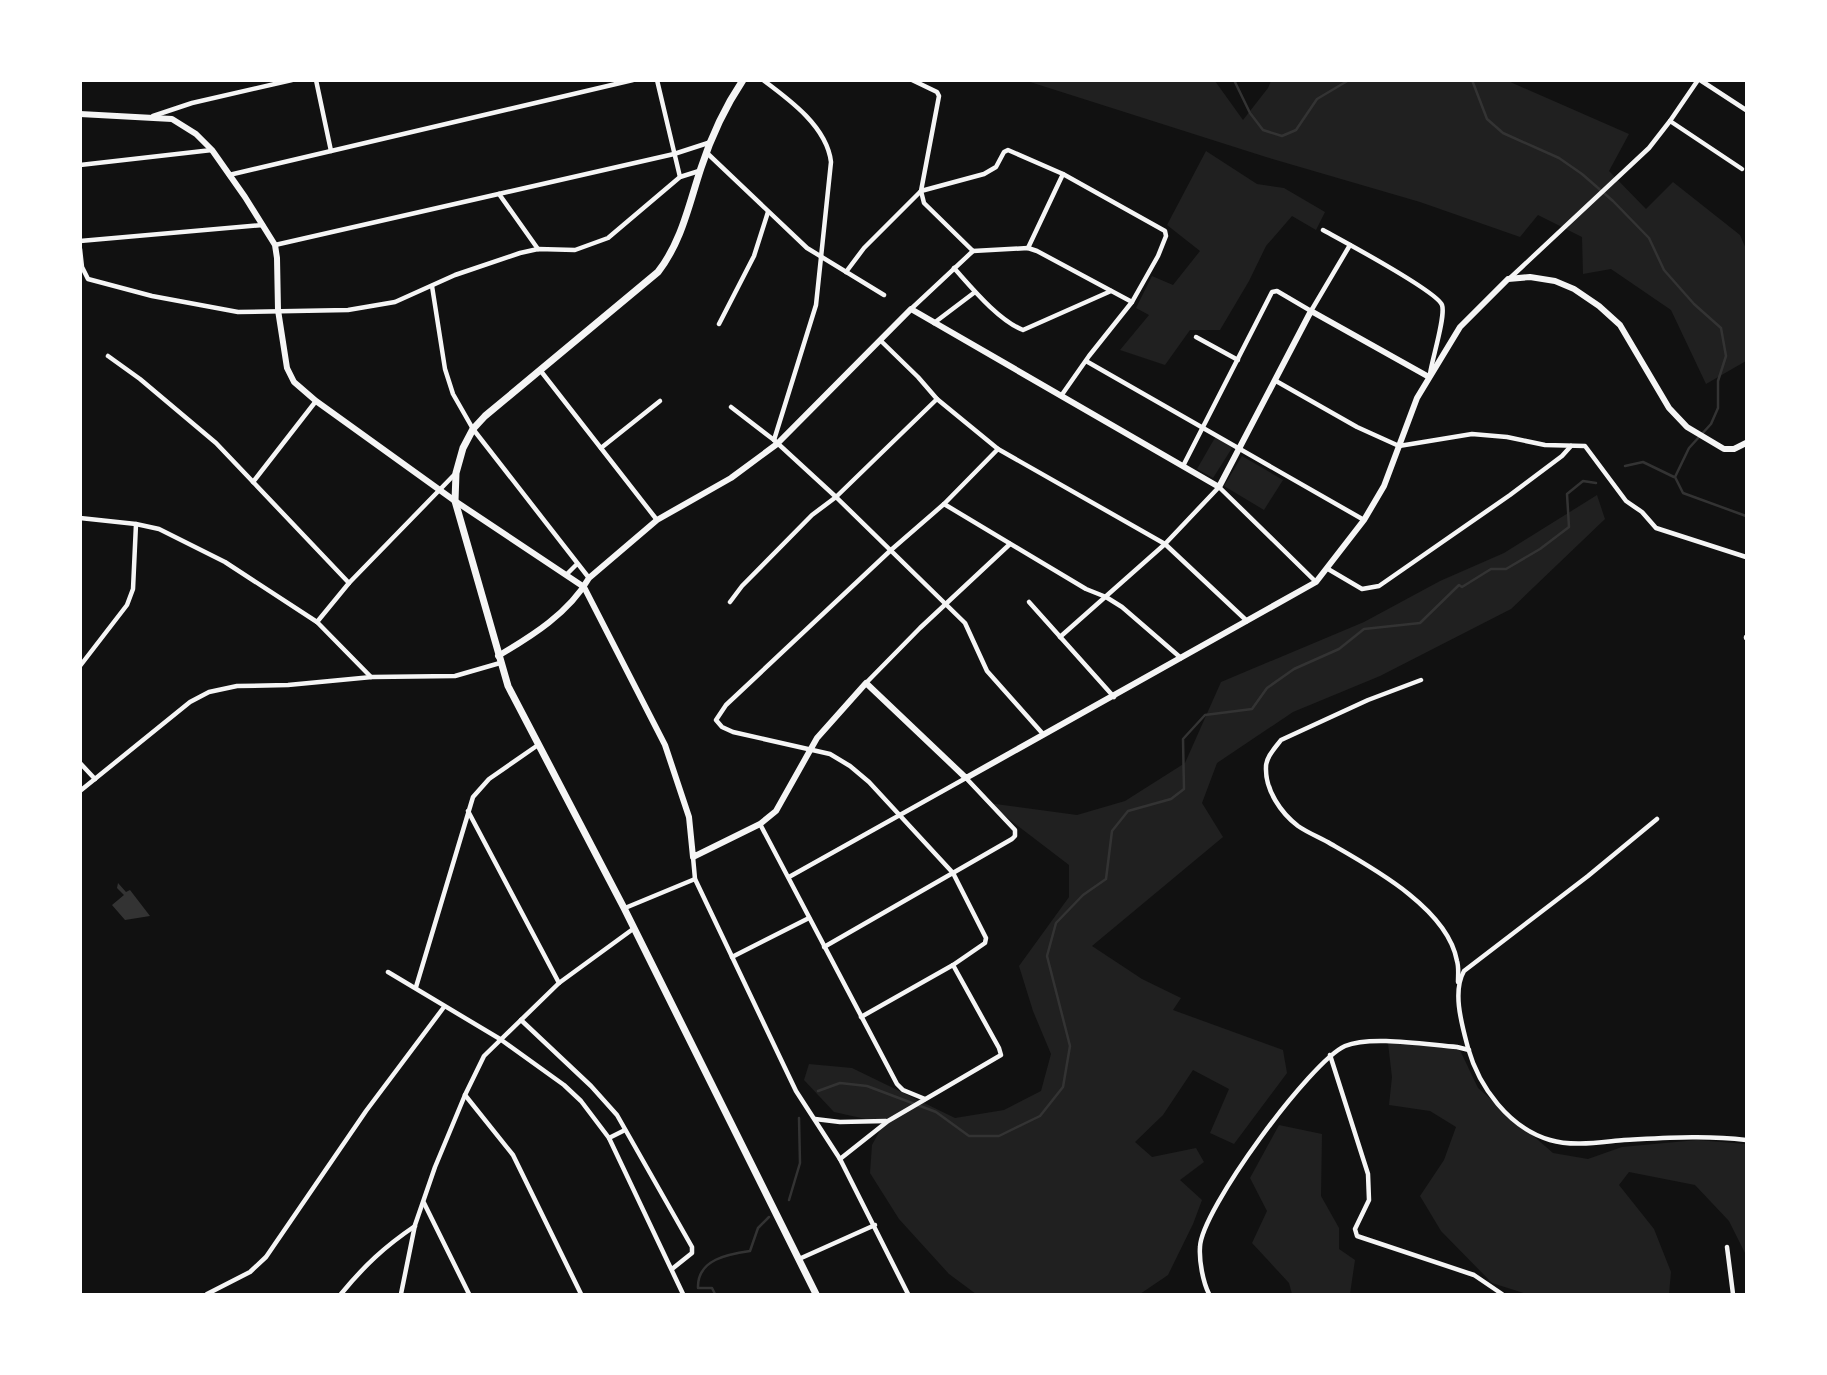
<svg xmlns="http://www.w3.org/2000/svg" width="1827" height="1375" font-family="'Noto Sans',sans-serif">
<rect width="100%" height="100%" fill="#111"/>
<!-- green -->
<g fill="#202020">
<polygon points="1027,81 1215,81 1243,120 1268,88 1271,81 1508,81 1629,134 1609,171 1646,209 1673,182 1740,235 1746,249 1746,361 1706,384 1671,310 1611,269 1583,274 1582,237 1538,215 1520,237 1420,202 1266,157"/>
<polygon points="1206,151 1257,184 1284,188 1325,212 1316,230 1292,216 1266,246 1249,281 1220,330 1190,330 1165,365 1120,350 1149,315 1136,308 1152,276 1173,285 1200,251 1167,225"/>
<polygon points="1216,436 1232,448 1213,478 1197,469"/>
<polygon points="1242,456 1283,480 1264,510 1224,486"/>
<polygon points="1597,495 1605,519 1511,609 1380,676 1293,712 1217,763 1202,803 1223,837 1092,946 1142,979 1181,998 1173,1010 1283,1050 1287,1073 1234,1144 1210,1133 1229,1089 1193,1070 1163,1115 1135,1142 1152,1157 1196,1148 1204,1162 1180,1180 1202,1200 1193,1224 1168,1275 1140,1294 976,1294 949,1274 899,1219 870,1173 872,1145 884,1123 834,1112 804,1080 809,1064 852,1068 955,1118 1004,1110 1041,1091 1051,1054 1033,1011 1019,966 1069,897 1069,865 988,803 1077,815 1125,801 1185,763 1221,682 1364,622 1440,581 1504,553"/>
<polygon points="1388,1043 1458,1046 1478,1088 1553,1153 1588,1159 1622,1147 1697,1140 1746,1144 1746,1255 1729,1221 1695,1185 1629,1172 1619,1185 1654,1229 1671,1272 1669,1294 1527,1294 1492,1283 1441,1231 1420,1196 1444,1160 1456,1127 1430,1111 1389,1105 1392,1077"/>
<polygon points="1279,1125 1322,1134 1321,1196 1339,1228 1339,1249 1355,1260 1350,1294 1292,1294 1289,1283 1252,1243 1267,1211 1250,1178"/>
</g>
<!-- water -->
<polygon fill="#333" points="118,883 126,892 130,890 150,916 125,920 112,905 124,895 117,888"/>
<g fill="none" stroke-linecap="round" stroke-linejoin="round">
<!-- stream -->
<g stroke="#333" stroke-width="2.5">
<polyline points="1234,80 1250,113 1263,130 1282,136 1296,130 1317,99 1349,80"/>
<polyline points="1472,80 1487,119 1503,133 1559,158 1582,174 1613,201 1649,238 1664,270 1694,304 1721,328 1726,356 1718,381 1718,408 1711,424 1689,448 1675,477 1683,493 1746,516"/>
<polyline points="1625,466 1643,462 1674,477"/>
<polyline points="818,1091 840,1083 867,1086 936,1112 969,1136 999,1136 1040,1116 1063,1087 1070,1046 1047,956 1056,923 1083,895 1106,879 1112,831 1128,811 1171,799 1184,789 1183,739 1205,715 1252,709 1267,688 1294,669 1339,649 1364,629 1420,623 1459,585 1462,587 1491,569 1506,569 1540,549 1569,527 1567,494 1583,481 1596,483"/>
<polyline points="789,1200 800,1163 799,1118"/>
<path d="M715 1294 712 1288H698C697 1259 729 1254 750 1251L758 1228 769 1217"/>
</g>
<!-- minor -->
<g stroke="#f5f5f5" stroke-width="4.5">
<polyline points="316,80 331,151"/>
<polyline points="657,80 680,177"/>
<path d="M763 80C790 100 827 127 831 162L816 305 774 440"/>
<polyline points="1700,80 1746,110"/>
<polyline points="153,116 192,103 292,80"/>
<polyline points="1670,121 1742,169"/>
<polyline points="707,153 807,248 884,295"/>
<polyline points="80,165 212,150"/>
<polyline points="229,175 633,80"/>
<polyline points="921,191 984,174 996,167 1004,152 1008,150 1063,174 1165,231 1166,236 1158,256 1132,302 1089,356 1061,396"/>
<polyline points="921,191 924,203 973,251 1028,248 1037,251 1132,302"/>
<polyline points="499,194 538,249"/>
<path d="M1323 230C1341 240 1437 291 1442 305 1446 316 1432 359 1430 374"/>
<polyline points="80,241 263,225"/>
<polyline points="275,245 674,154 711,142"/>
<polyline points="1028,248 1063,174"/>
<polyline points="80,249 82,267 88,279 152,296 238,312 348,310 395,302 455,275 520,253 538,249 575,250 608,238 680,177 699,171"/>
<path d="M954 268C972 288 998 320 1023 330L1111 291"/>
<polyline points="846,272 864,248 921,191 939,96 937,92 912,80"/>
<polyline points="1509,279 1649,148 1670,121 1698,80"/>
<polyline points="432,286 445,369 453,394 473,429 589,578"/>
<polyline points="911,309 973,251"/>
<polyline points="934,323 975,292"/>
<polyline points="719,324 754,256 768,212"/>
<polyline points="1196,337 1238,360"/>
<polyline points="880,340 918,377 937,399 998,449 1165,544 1247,621"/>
<polyline points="108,356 140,379 216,443 349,583"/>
<polyline points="1086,361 1364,520"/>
<polyline points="540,370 657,520"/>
<polyline points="1276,381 1357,427 1399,446 1472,434 1507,437 1545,445 1585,446 1626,501 1642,512 1656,528 1746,557"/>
<polyline points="731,407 774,440 836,497 965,623 987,671 1043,734"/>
<polyline points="601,448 660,401"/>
<polyline points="1183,466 1272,292 1277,291 1311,311 1350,245"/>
<polyline points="253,482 316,401"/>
<polyline points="944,504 1086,589 1106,597 1122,607 1181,658"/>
<polyline points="80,518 136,524 159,529 225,562 317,622 371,677"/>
<polyline points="1328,569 1362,589 1379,586 1510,495 1562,456 1571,446"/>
<polyline points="566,575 577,564"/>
<polyline points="730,602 742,586 812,515 836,497 937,399"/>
<polyline points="1029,602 1114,697"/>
<polyline points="317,622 349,583 455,474"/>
<polyline points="1060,637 1165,544 1219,487 1316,582"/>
<polyline points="1746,638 1746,637"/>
<polyline points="80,666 127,605 133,589 136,524"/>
<path d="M1421 680 1368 700 1281 740C1275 748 1266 757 1266 767 1265 790 1281 813 1298 826 1308 833 1321 838 1331 844 1373 868 1448 909 1457 961 1459 967 1458 975 1458 982"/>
<polyline points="866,683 920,628 1010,544"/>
<polyline points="80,763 95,779"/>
<polyline points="80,791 190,702 209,692 237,686 288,685 372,677 455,676 500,663"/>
<polyline points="468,811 559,983"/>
<path d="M1657 819 1588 876 1464 971C1452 992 1462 1025 1468 1048 1479 1087 1509 1128 1550 1140 1573 1147 1601 1142 1624 1140 1665 1138 1706 1135 1746 1140"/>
<polyline points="760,824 897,1084 903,1090 925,1099"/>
<polyline points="693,857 695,879 785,1068 796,1091 840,1159 908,1294"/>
<polyline points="789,877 966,778 1015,830 1015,836 1012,839 824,947"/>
<polyline points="625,908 695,879"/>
<polyline points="732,957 809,918"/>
<polyline points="388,972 500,1039 564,1085 581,1101 609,1138 683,1294"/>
<polyline points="416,987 473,797 489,779 538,745"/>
<polyline points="861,1017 953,965 985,943 986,938 953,873 869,782 850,766 830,754 733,732 722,727 716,720 726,705 891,550 944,504 998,449"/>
<polyline points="521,1020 591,1086 617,1115 692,1247 692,1253 672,1269"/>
<polyline points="1330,1055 1368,1174 1369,1200 1355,1229 1357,1236 1474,1275 1502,1294"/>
<polyline points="465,1095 513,1155 581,1294"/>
<polyline points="815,1119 840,1122 886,1121"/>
<polyline points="609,1138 625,1130"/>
<polyline points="840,1159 888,1121 1001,1055 999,1048 953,965"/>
<polyline points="424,1203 469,1294"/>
<polyline points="1727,1247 1733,1294"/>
<polyline points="799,1259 875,1225"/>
<polyline points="207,1294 250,1272 266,1257 366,1111 444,1007"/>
<path d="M341 1294C364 1266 384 1247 415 1226"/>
<polyline points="401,1294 415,1225 435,1167 465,1095 484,1056 559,983 633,929"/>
<path d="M1209 1294C1203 1282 1199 1261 1200 1247 1201 1210 1311 1061 1345 1046 1371 1035 1428 1045 1457 1047L1469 1050"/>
</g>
<!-- tertiary -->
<g stroke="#f5f5f5" stroke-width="6">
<polyline points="80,114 172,119 196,134 212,150 245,197 275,245 277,258 278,310 287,368 294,382 316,401 455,501 584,587 665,745 689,817 693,857 760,824 776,811 817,738 866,683 966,778 1316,582 1364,520 1384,486 1417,398 1460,327 1508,279 1530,277 1555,281 1574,289 1599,306 1620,325 1669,408 1687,427 1724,449 1734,449 1746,443"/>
<path d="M498 656C532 636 569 613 589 578L657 520 731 478 777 444 911 309 1219 487 1311 311 1429 377"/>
</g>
<!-- secondary -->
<path stroke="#f5f5f5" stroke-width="7" d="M743 80C725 107 711 137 701 168 689 204 682 241 658 272L485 416 473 429 463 448 456 473 455 501 508 686 624 908 816 1294"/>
</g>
<!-- border -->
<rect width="1827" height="1375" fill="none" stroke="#ffffff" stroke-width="164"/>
</svg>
